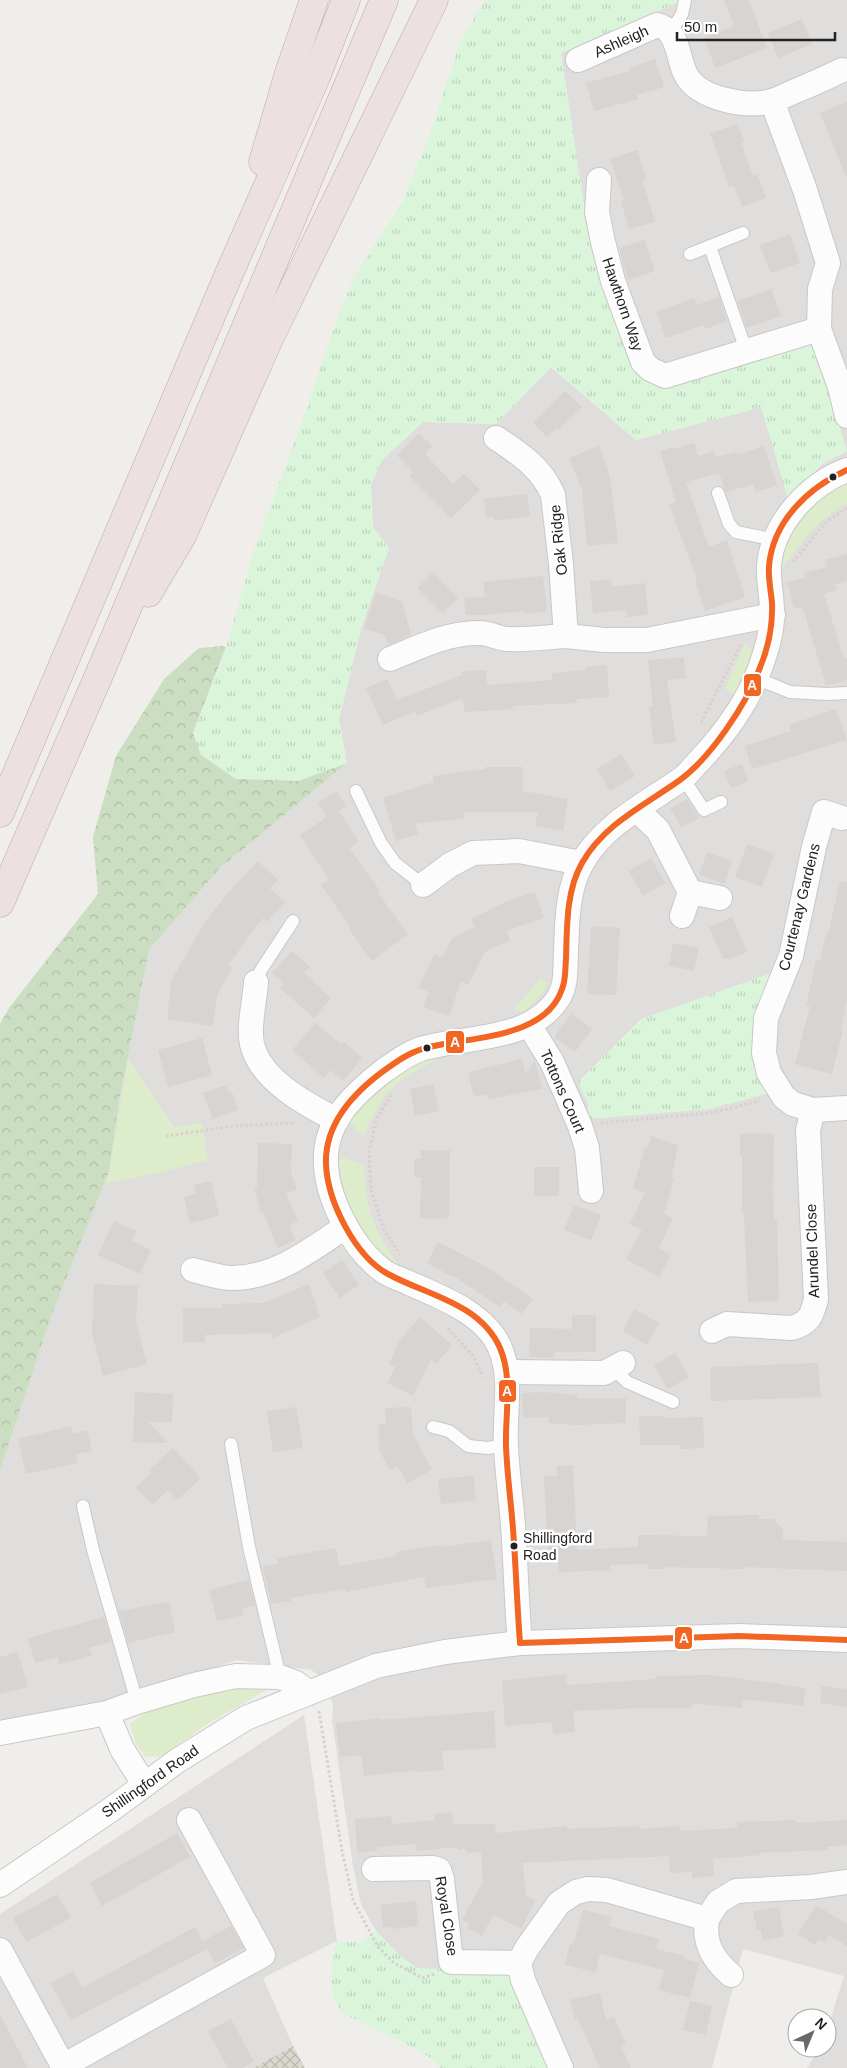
<svg xmlns="http://www.w3.org/2000/svg" width="847" height="2068" font-family="Arial,sans-serif">
<defs>
<pattern id="construction-cross-hatch" width="8" height="8" patternUnits="userSpaceOnUse" patternTransform="scale(1.25)"><rect width="8" height="8" fill="#d9d9cd"/><path d="M0 0l8 8M0 8l8-8" fill="none" stroke="#babab0"/></pattern>
<pattern id="forest-crowns" width="20" height="18" patternUnits="userSpaceOnUse" patternTransform="scale(1.25)"><rect width="20" height="18" fill="#cbdec1"/><path d="M2 6a3 3 0 1 1 6 0M12 15a3 3 0 1 1 6 0" fill="none" stroke="#aebea6"/></pattern>
<pattern id="park-tufts" width="24" height="20" patternUnits="userSpaceOnUse" patternTransform="scale(1.25)"><rect width="24" height="20" fill="#daf5da"/><path d="M3 7l-1-3M5 7V3M7 7l1-3M15 17l-1-3M17 17v-4M19 17l1-3" fill="none" stroke="#bbd2bb"/></pattern>
</defs>
<rect width="100%" height="100%" fill="#f0eeeb"/>
<!-- residential -->
<g fill="#dfdedc">
<polygon points="683,0 847,0 847,451 812,338 636,372 604,292 589,239 561,53"/>
<polygon points="551,367 636,440 762,407 788,499 822,464 847,451 847,2068 807,2068 820,2048 827,2048 827,2030 844,1976 743,1949 712,2068 551,2068 510,1974 417,1968 400,1956 376,1931 361,1904 353,1866 332,1720 333,1705 323,1678 311,1670 236,1660 112,1703 0,1725 0,1470 52,1314 109,1172 119,1102 149,950 220,868 347,763 339,720 361,629 389,548 373,527 371,484 382,460 423,422 496,424"/>
<polygon points="304,1715 337,1941 263,1978 293,2046 253,2068 0,2068 0,1914"/>
</g>
<!-- construction -->
<polygon fill="url(#construction-cross-hatch)" points="293,2046 305,2068 253,2068"/>
<!-- grass -->
<g fill="#ddeccb">
<path d="M847 481V503C816 520 800 543 780 572L784 547 791 529 818 497Z"/>
<polygon points="745,643 752,651 751,660 736,695 725,689"/>
<polygon points="540,979 548,982 543,992 524,1012 514,1009"/>
<path d="M430 1056 433 1061C393 1084 382 1091 365 1135L358 1132 348 1119 390 1074Z"/>
<polygon points="128,1058 174,1127 202,1123 208,1160 154,1174 105,1183 109,1172"/>
<path d="M344 1158 363 1164C366 1180 366 1195 370 1211 375 1231 388 1249 399 1266 390 1258 379 1252 371 1244 349 1223 344 1189 337 1161Z"/>
<polygon points="248,1686 267,1690 209,1723 162,1756 146,1757 136,1744 130,1724 146,1712 217,1688"/>
</g>
<!-- forest -->
<polygon fill="url(#forest-crowns)" points="223,646 226,647 193,733 298,781 347,763 220,868 149,950 119,1102 109,1172 52,1314 0,1470 0,1024 9,1008 98,894 93,837 116,756 164,679 199,648"/>
<!-- park -->
<g fill="url(#park-tufts)">
<polygon points="485,0 683,0 561,53 589,239 604,292 636,372 812,338 847,451 822,464 788,499 761,407 636,440 551,367 496,424 423,422 382,460 371,484 373,527 389,548 361,629 339,720 347,763 298,781 236,779 201,755 193,733 220,667 255,548 307,408 340,310 355,275 401,205 430,134 460,42"/>
<polygon points="772,973 769,1093 711,1109 588,1119 588,1104 578,1082 641,1019"/>
<path d="M376 1931 400 1956 417 1968 510 1974 551 2068H440L435 2061 416 2049 342 2013C326 1988 331 1968 337 1941L361 1943Z"/>
</g>
<!-- building -->
<g fill="#d7d4d2">
<polygon points="724,0 749,0 767,48 715,68 704,38 734,26"/>
<polygon points="802,19 812,44 778,58 768,33"/>
<polygon points="655,59 664,87 637,95 638,99 594,111 586,83 629,71 629,68"/>
<polygon points="847,102 847,177 846,177 820,113"/>
<polygon points="738,124 744,142 741,143 753,176 757,174 766,198 742,207 734,186 729,187 710,133"/>
<polygon points="637,150 646,178 642,180 655,222 629,229 621,201 624,200 610,159"/>
<polygon points="790,234 800,263 771,273 760,245"/>
<polygon points="645,240 655,271 628,280 619,248"/>
<polygon points="771,289 781,316 747,328 738,301"/>
<polygon points="719,297 727,321 705,329 703,325 666,338 656,312 694,298 697,305"/>
<polygon points="565,391 582,407 558,430 557,427 547,437 533,423"/>
<polygon points="419,433 432,446 425,454 453,484 464,474 480,490 451,518 409,476 413,472 397,455"/>
<polygon points="694,443 698,456 714,451 716,457 736,452 737,455 764,446 777,485 756,492 754,484 726,492 719,473 686,482 709,547 727,540 745,597 705,611 695,581 697,580 669,504 676,502 660,451 673,447 674,449"/>
<polygon points="599,446 610,477 618,543 587,546 582,490 569,458"/>
<polygon points="527,494 530,516 494,521 494,517 486,518 484,499"/>
<polygon points="847,554 847,581 835,584 837,590 824,594 844,659 847,658 847,680 826,686 803,607 794,609 787,582 805,578 804,573 827,567 825,560"/>
<polygon points="433,572 458,598 442,613 417,588"/>
<polygon points="543,576 547,611 525,614 524,611 487,615 466,615 464,598 485,597 483,582"/>
<polygon points="611,580 612,587 645,583 648,615 626,617 626,610 593,613 590,581"/>
<polygon points="376,592 402,602 411,635 388,645 385,635 364,628"/>
<polygon points="684,657 686,678 667,680 676,742 654,745 649,707 653,707 648,660"/>
<polygon points="607,665 609,697 576,699 577,703 513,706 513,709 464,712 463,698 417,716 415,711 383,725 366,688 387,679 397,700 462,675 461,672 486,670 487,685 552,680 552,673 586,670 585,667"/>
<polygon points="836,709 847,740 752,769 745,746 791,731 789,725"/>
<polygon points="621,754 635,776 610,791 597,769"/>
<polygon points="742,764 748,781 731,788 724,771"/>
<polygon points="485,767 523,767 523,791 568,799 563,831 535,826 538,812 464,812 465,818 415,824 418,834 396,841 383,798 434,782 433,776 485,769"/>
<polygon points="336,791 346,806 339,811 359,842 349,848 380,891 378,893 408,934 372,961 349,929 351,928 321,885 329,880 300,835 327,817 318,803"/>
<polygon points="687,799 699,818 681,827 670,808"/>
<polygon points="747,844 774,854 762,887 735,877"/>
<polygon points="707,852 732,861 724,884 699,874"/>
<polygon points="651,858 665,883 643,896 629,871"/>
<polygon points="258,861 278,880 270,889 285,902 267,922 263,918 228,965 233,967 217,995 213,1026 167,1019 171,981 203,925 226,895"/>
<polygon points="840,881 847,882 847,1000 841,1030 843,1030 832,1074 795,1064 810,1006 806,1006 816,960 820,961 826,934 828,934"/>
<polygon points="535,892 544,918 506,931 510,940 485,952 468,985 461,981 449,1016 423,1007 429,992 418,988 435,954 442,958 452,938 475,927 471,919 510,900"/>
<polygon points="732,917 747,952 730,959 723,959 709,927"/>
<polygon points="591,926 620,928 616,995 587,994"/>
<polygon points="673,943 699,948 694,971 669,966"/>
<polygon points="292,951 310,967 304,973 331,998 314,1018 280,988 284,983 272,973"/>
<polygon points="571,1014 592,1029 575,1052 554,1037"/>
<polygon points="315,1023 342,1045 344,1042 362,1058 343,1081 330,1070 324,1078 292,1050"/>
<polygon points="202,1038 212,1075 168,1087 158,1050"/>
<polygon points="522,1059 525,1074 535,1061 542,1089 488,1099 486,1094 474,1097 468,1072"/>
<polygon points="433,1084 439,1111 415,1116 410,1089"/>
<polygon points="226,1085 229,1093 232,1092 238,1110 213,1119 203,1093"/>
<polygon points="740,1133 774,1134 773,1191 774,1219 777,1219 779,1301 748,1302 744,1214 742,1214 742,1157 740,1157"/>
<polygon points="651,1136 678,1145 671,1178 674,1179 664,1214 673,1218 659,1248 671,1255 659,1277 626,1259 642,1230 630,1224 645,1192 633,1189 645,1147 648,1148"/>
<polygon points="258,1143 292,1144 291,1171 297,1190 286,1193 298,1221 290,1225 295,1240 278,1248 263,1212 261,1213 254,1187 257,1187"/>
<polygon points="421,1150 450,1150 449,1218 420,1219 421,1177 414,1177 414,1159 421,1159"/>
<rect x="534" y="1167" width="25" height="29"/>
<polygon points="211,1181 219,1216 190,1223 184,1197 196,1194 194,1185"/>
<polygon points="574,1205 601,1215 591,1240 564,1230"/>
<polygon points="114,1221 137,1231 132,1241 151,1250 140,1274 98,1255"/>
<polygon points="438,1242 487,1267 533,1299 521,1314 504,1301 500,1307 454,1276 453,1277 427,1263"/>
<polygon points="342,1260 359,1285 340,1298 323,1273"/>
<polygon points="94,1284 138,1286 136,1322 147,1364 103,1376 92,1333"/>
<polygon points="309,1284 320,1317 286,1332 273,1338 271,1333 205,1335 205,1342 183,1342 183,1308 222,1308 222,1304 263,1303"/>
<polygon points="634,1309 659,1323 647,1345 623,1331"/>
<polygon points="572,1315 596,1315 596,1352 554,1352 554,1358 529,1357 530,1328 572,1329"/>
<polygon points="420,1317 452,1345 436,1364 431,1360 413,1396 387,1383 395,1367 389,1364 400,1340"/>
<polygon points="675,1353 689,1377 668,1389 654,1365"/>
<polygon points="818,1363 821,1397 711,1401 710,1367"/>
<polygon points="135,1392 173,1394 172,1422 148,1422 168,1443 133,1442"/>
<polygon points="542,1392 577,1395 577,1398 626,1398 626,1423 575,1425 548,1423 549,1417 523,1418 522,1393"/>
<polygon points="296,1407 303,1448 273,1452 267,1411"/>
<polygon points="411,1407 413,1434 432,1470 407,1483 398,1466 390,1470 380,1452 378,1425 386,1424 385,1408"/>
<polygon points="639,1416 664,1416 664,1418 703,1417 704,1448 680,1449 680,1445 640,1445"/>
<polygon points="71,1426 73,1434 87,1430 92,1451 76,1454 78,1463 26,1474 18,1439"/>
<polygon points="173,1448 201,1478 177,1500 168,1490 152,1505 136,1487 152,1472 149,1470"/>
<polygon points="573,1465 577,1550 638,1547 638,1535 707,1536 708,1516 759,1515 759,1519 773,1519 783,1530 783,1540 847,1542 847,1571 745,1567 745,1569 666,1567 666,1569 648,1569 648,1564 610,1565 610,1570 559,1572 558,1552 548,1553 544,1476 557,1476 557,1466"/>
<polygon points="473,1476 476,1500 441,1504 438,1479"/>
<polygon points="491,1540 497,1579 426,1588 424,1577 346,1592 345,1589 291,1598 291,1601 271,1604 263,1566 278,1564 277,1558 336,1548 340,1566 396,1556 396,1552 442,1545 443,1547"/>
<polygon points="249,1580 255,1606 242,1608 243,1615 217,1621 209,1590"/>
<polygon points="169,1602 175,1632 128,1643 119,1611"/>
<polygon points="104,1617 111,1642 89,1648 92,1656 59,1664 57,1657 35,1663 28,1638"/>
<polygon points="18,1652 28,1687 0,1694 0,1657"/>
<polygon points="566,1674 567,1685 656,1679 656,1676 710,1675 782,1684 781,1685 806,1688 803,1706 743,1699 742,1708 692,1703 692,1708 640,1708 573,1711 575,1732 553,1734 552,1722 505,1726 502,1681"/>
<polygon points="822,1686 847,1689 847,1707 820,1703"/>
<polygon points="494,1711 496,1748 442,1751 444,1770 418,1772 418,1770 364,1776 361,1755 340,1757 336,1723 381,1718 381,1720"/>
<polygon points="452,1812 453,1824 495,1824 496,1833 567,1826 567,1829 639,1826 639,1829 680,1826 680,1831 737,1828 737,1822 796,1820 796,1823 847,1820 847,1845 827,1847 827,1850 759,1853 760,1855 713,1859 714,1876 692,1878 692,1872 670,1873 669,1856 523,1863 526,1896 535,1901 521,1929 493,1915 482,1936 467,1928 469,1923 462,1920 483,1881 481,1852 467,1853 466,1849 458,1850 458,1847 416,1851 415,1844 377,1847 377,1851 357,1852 355,1819 391,1816 392,1824 435,1820 434,1814"/>
<polygon points="177,1833 190,1857 102,1906 90,1883"/>
<polygon points="57,1894 71,1918 26,1942 13,1918"/>
<polygon points="416,1901 418,1926 391,1929 390,1926 383,1927 381,1905"/>
<polygon points="816,1905 847,1924 847,1946 829,1935 825,1943 819,1939 815,1945 798,1934"/>
<polygon points="779,1907 784,1936 763,1941 761,1930 757,1930 753,1912"/>
<polygon points="583,1910 612,1917 609,1926 659,1939 656,1949 685,1956 684,1959 699,1963 690,1998 659,1990 664,1970 600,1954 596,1972 565,1965 570,1944 573,1945"/>
<polygon points="231,1926 244,1948 215,1963 203,1941"/>
<polygon points="195,1927 207,1949 71,2020 50,1983 73,1971 82,1988"/>
<polygon points="600,1993 606,2020 614,2017 626,2044 621,2046 631,2068 600,2068 578,2019 575,2020 570,2000"/>
<polygon points="690,2001 712,2006 706,2035 683,2030"/>
<polygon points="0,2015 28,2068 0,2068"/>
<polygon points="231,2019 254,2062 242,2068 228,2068 208,2031"/>
</g>
<g fill="none" stroke-linecap="round" stroke-linejoin="round">
<defs>
<g id="lane">
<polyline points="671,32 682,14 685,0"/>
<polyline points="710,247 746,350"/>
<polyline points="690,254 743,233"/>
<polyline points="718,493 729,524 736,532 775,540"/>
<polyline points="756,678 790,692 827,694 847,693"/>
<polyline points="683,778 704,810 721,802"/>
<polyline points="356,791 381,843 395,863 423,885"/>
<polyline points="256,982 261,970 293,921"/>
<polyline points="613,1368 627,1382 673,1402"/>
<polyline points="433,1427 449,1431 468,1446 488,1448 505,1445"/>
<polyline points="231,1444 249,1547 280,1677"/>
<polyline points="83,1506 93,1550 137,1702"/>
</g>
<g id="street">
<path d="M578 60 657 25C679 29 677 58 686 75 699 99 747 108 772 101 779 99 786 95 793 92 810 85 826 78 842 70"/>
<polyline points="772,101 805,190 828,263 820,289 819,329 840,387 847,416"/>
<polyline points="599,180 597,212 603,242 613,281 643,362 650,369 665,376 819,329"/>
<path d="M496 438C519 453 542 468 553 495L561 564 566 636 604 640H647L773 615"/>
<path d="M390 659C419 647 447 633 478 633 489 632 498 639 508 639 527 640 547 637 566 636"/>
<polyline points="637,810 658,830 690,892 720,898"/>
<polyline points="842,818 824,812 814,847 791,956 766,1018 764,1053 769,1073 784,1097 793,1104 813,1110 847,1108"/>
<polyline points="423,885 450,865 473,853 519,851 581,863"/>
<polyline points="682,916 690,892"/>
<path d="M256 982C255 1001 248 1025 252 1044 260 1080 307 1105 337 1120"/>
<polyline points="529,1025 552,1062 580,1126 587,1148 591,1191"/>
<path d="M193 1270C206 1273 220 1278 232 1278 275 1278 311 1250 345 1227"/>
<path d="M712 1331 727 1324 792 1328C809 1323 812 1316 816 1299L808 1130 813 1110"/>
<polyline points="507,1372 604,1373 623,1363"/>
<path d="M520 1643C516 1600 516 1557 512 1514 510 1492 507 1469 506 1446 504 1414 513 1378 500 1348 486 1314 441 1297 409 1283 401 1279 389 1276 382 1270 353 1248 328 1201 326 1165 323 1123 352 1096 382 1072 395 1063 406 1054 421 1049 465 1036 532 1042 559 997 567 984 565 967 566 952 567 924 567 888 582 863 603 825 646 804 680 780 688 775 694 766 701 759 726 732 746 705 759 671 766 652 773 631 772 611 772 596 768 581 769 566 772 524 809 484 847 470"/>
<polyline points="107,1713 122,1749 144,1784"/>
<polyline points="0,1733 107,1713 137,1702 194,1685 236,1676 280,1677 296,1683 309,1693"/>
<polyline points="374,1869 433,1868 439,1870 442,1879 451,1962 519,1963"/>
<polyline points="0,1885 109,1811 177,1761 246,1718 376,1666 445,1652 520,1643 739,1636 847,1640"/>
<path d="M707 1919C703 1943 713 1960 731 1975"/>
<polyline points="0,1950 63,2066 263,1955 189,1820"/>
<polyline points="561,2068 523,1980 519,1963 527,1948 559,1903 576,1892 588,1889 607,1890 707,1919 718,1902 736,1891 811,1887 847,1882"/>
</g>
<g id="highway">
<polyline points="263,162 289,73 314,0"/>
<polyline points="148,593 182,536 269,339 434,0"/>
<polyline points="0,813 231,269 316,77 346,0"/>
<polyline points="0,903 99,675 384,0"/>
</g>
</defs>
<!-- lane casing -->
<use href="#lane" stroke="#c9c8c7" stroke-width="14"/>
<!-- street casing -->
<use href="#street" stroke="#c9c8c7" stroke-width="26"/>
<!-- highway casing -->
<use href="#highway" stroke="#c5a2ac" stroke-width="29"/>
<!-- path -->
<g stroke="#dccecd" stroke-width="3" stroke-dasharray="2.5 2.5" stroke-linecap="butt">
<polyline points="793,562 826,522 847,508"/>
<polyline points="701,723 741,644"/>
<polyline points="391,1095 377,1118 369,1151 371,1189 384,1230 400,1255"/>
<polyline points="601,1123 710,1113 760,1101"/>
<polyline points="166,1136 234,1126 294,1123"/>
<polyline points="448,1328 474,1357 483,1377"/>
<polyline points="319,1711 342,1851 353,1900 378,1947 394,1963 422,1978 435,1974"/>
</g>
<!-- lane -->
<use href="#lane" stroke="#fdfcfc" stroke-width="12"/>
<!-- street -->
<use href="#street" stroke="#fdfcfc" stroke-width="24"/>
<!-- highway -->
<use href="#highway" stroke="#ece0e2" stroke-width="28"/>
<defs>
<g id="bus-1">
<path d="M520 1643C517 1605 516 1567 513 1529 511 1501 507 1474 506 1446 505 1414 513 1378 500 1348 480 1303 426 1295 388 1274 355 1256 328 1202 326 1165 324 1122 356 1090 389 1067 399 1060 409 1053 422 1049 464 1036 545 1041 562 989 566 980 565 969 566 959 567 927 566 891 582 863 604 824 645 805 680 780 710 758 746 705 759 670 768 649 773 627 772 603 771 591 768 578 769 566 773 521 808 488 847 470"/>
<polyline points="520,1643 739,1636 847,1640"/>
</g>
</defs>
<!-- bus-1 casing -->
<use href="#bus-1" stroke="#fff" stroke-width="10"/>
<!-- bus-1 -->
<use href="#bus-1" stroke="#f26522" stroke-width="6"/>
</g>
<!-- markers -->
<g fill="#222" stroke="#fff" stroke-width="2">
<circle cx="833" cy="477" r="4.5"/>
<circle cx="427" cy="1048" r="4.5"/>
<circle cx="514" cy="1546" r="4.5"/>
</g>
<g text-anchor="middle" dominant-baseline="central" stroke-width="5" stroke-linejoin="round" paint-order="stroke">
<!-- bus labels -->
<g font-size="14" fill="#222" stroke="#fff" text-anchor="start">
<text x="523" y="1538">Shillingford<tspan x="523" dy="17">Road</tspan></text>
</g>
<!-- street labels -->
<g font-size="15" fill="#222" stroke="#fff">
<text transform="translate(621 41) rotate(-24)">Ashleigh</text>
<text transform="translate(623 304) rotate(71)">Hawthorn Way</text>
<text transform="translate(558 540) rotate(-96)">Oak Ridge</text>
<text transform="translate(799 907) rotate(-76)">Courtenay Gardens</text>
<text transform="translate(563 1091) rotate(66)">Tottons Court</text>
<text transform="translate(812 1251) rotate(-92)">Arundel Close</text>
<text transform="translate(150 1781) rotate(-35)">Shillingford Road</text>
<text transform="translate(447 1916) rotate(81)">Royal Close</text>
</g>
</g>
<g stroke="#fff" stroke-width="2">
<rect x="743" y="673" width="19" height="24" rx="5" fill="#f26522"/>
<rect x="445" y="1030" width="20" height="24" rx="5" fill="#f26522"/>
<rect x="498" y="1379" width="19" height="24" rx="5" fill="#f26522"/>
<rect x="674" y="1626" width="19" height="24" rx="5" fill="#f26522"/>
</g>
<g font-size="14" text-anchor="middle" font-weight="bold" fill="#fff">
<text x="752" y="690">A</text>
<text x="455" y="1047">A</text>
<text x="507" y="1396">A</text>
<text x="684" y="1643">A</text>
</g>
<!-- north arrow -->
<g transform="translate(812 2033) rotate(44)"><circle r="24" fill="#ffffff" stroke="#a7a7a7"/>
<path d="M0-4L9 19L0 12L-9 19Z" fill="#6a6968"/>
<text y="-8" font-size="14" font-weight="bold" text-anchor="middle" fill="#222222">N</text>
</g>
<!-- scale -->
<path d="M677 32v8h158v-8" fill="none" stroke="#222222" stroke-width="2.5"/>
<text x="684" y="32" font-size="15" fill="#222222" stroke="#ffffff" stroke-width="4" paint-order="stroke">50 m</text>
</svg>
